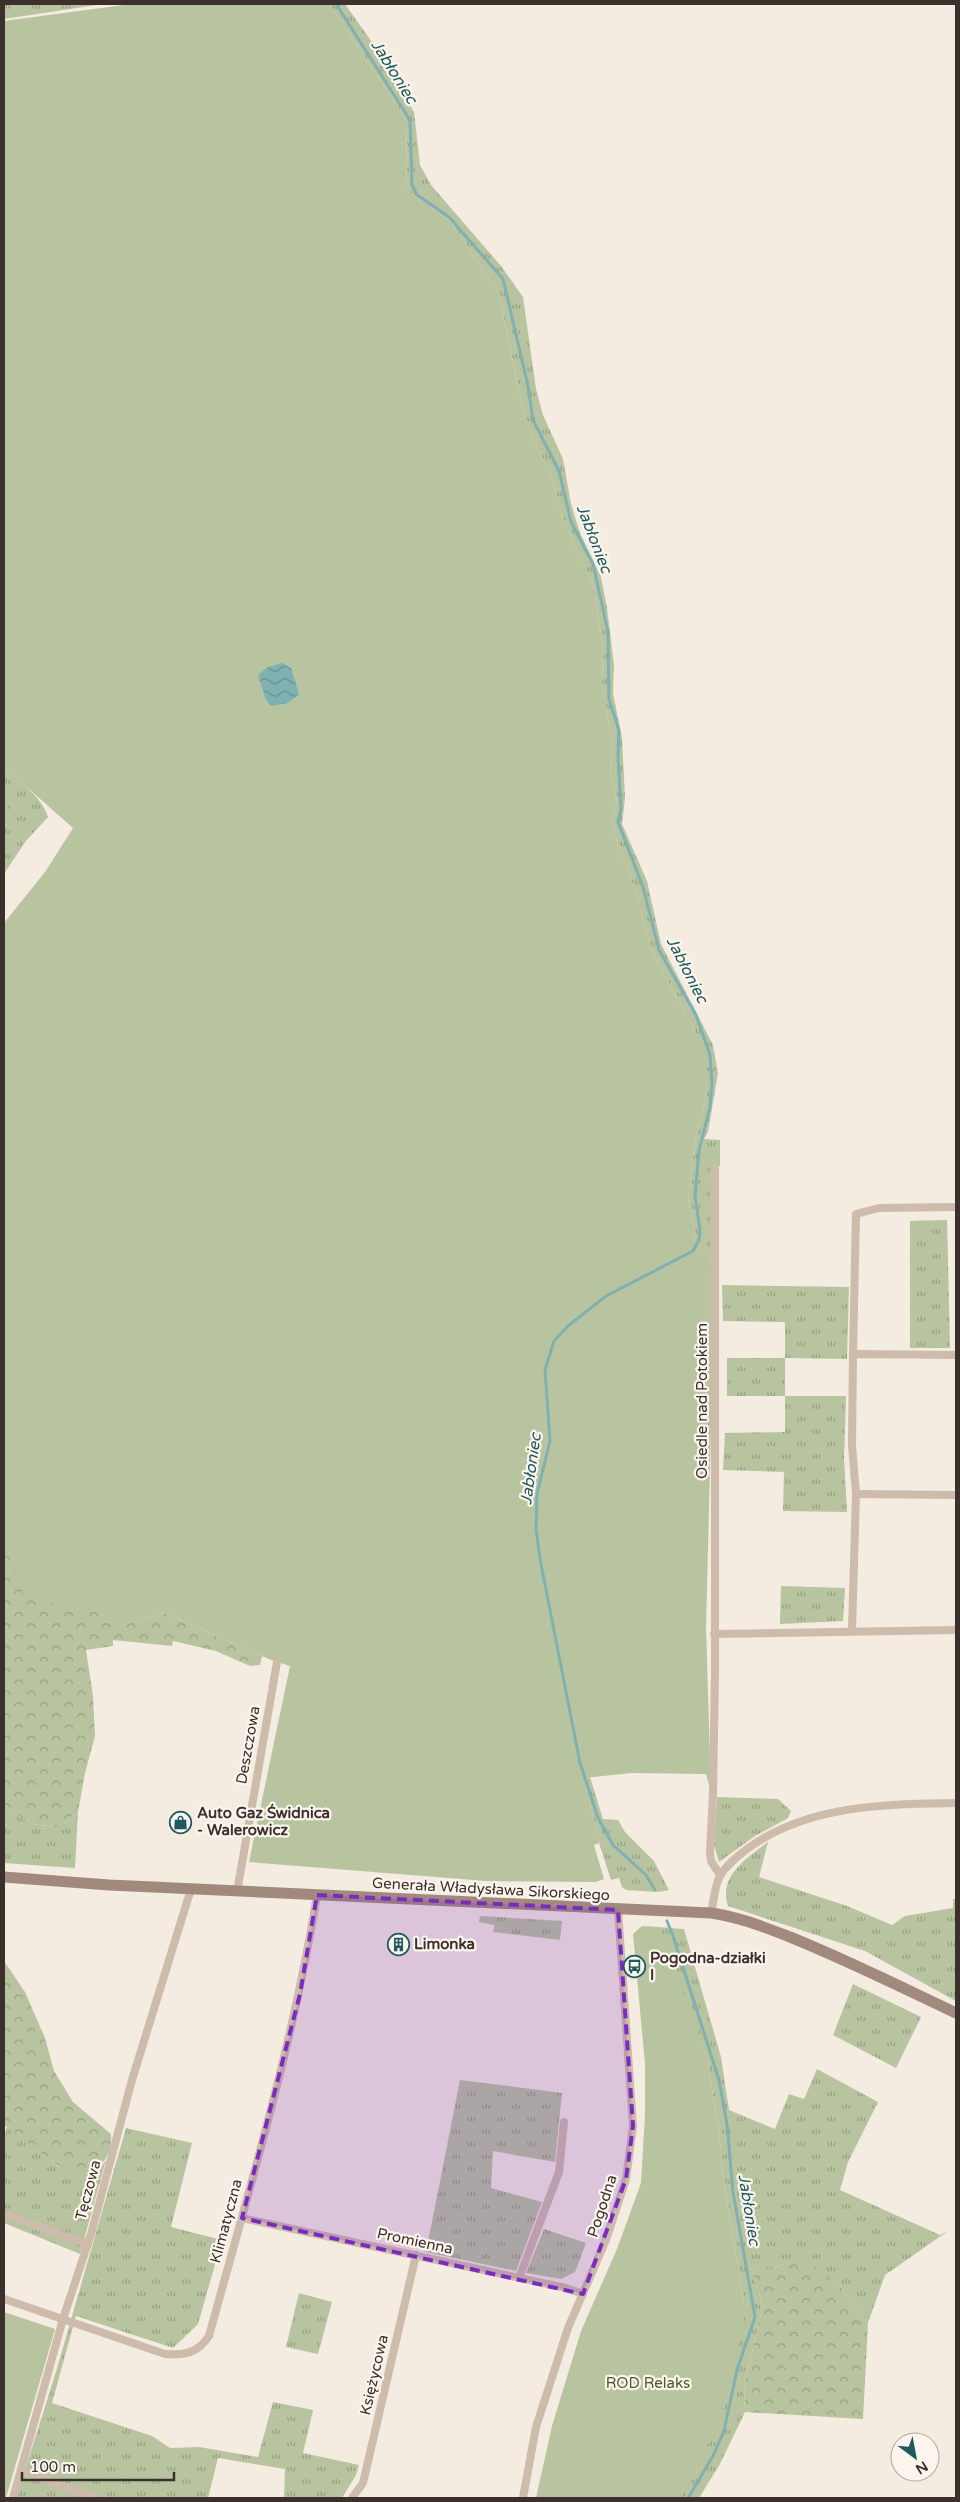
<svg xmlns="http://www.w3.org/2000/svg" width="960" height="2502" font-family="'Varela Round',sans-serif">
<defs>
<pattern id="grass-tufts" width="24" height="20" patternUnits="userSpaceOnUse" patternTransform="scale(1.25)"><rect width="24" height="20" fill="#b8c4a0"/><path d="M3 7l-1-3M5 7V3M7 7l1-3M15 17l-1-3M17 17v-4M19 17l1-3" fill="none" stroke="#97a083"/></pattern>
<pattern id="forest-crowns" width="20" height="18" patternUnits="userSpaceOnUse" patternTransform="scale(1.25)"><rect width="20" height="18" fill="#b8c4a0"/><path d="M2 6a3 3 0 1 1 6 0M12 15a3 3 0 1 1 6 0" fill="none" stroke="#97a083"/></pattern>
<pattern id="water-waves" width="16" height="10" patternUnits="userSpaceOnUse" patternTransform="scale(1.25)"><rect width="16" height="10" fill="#7fb0b2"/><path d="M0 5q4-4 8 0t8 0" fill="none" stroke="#699091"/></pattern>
</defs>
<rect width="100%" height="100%" fill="#f4ebe1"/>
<!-- grass -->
<g fill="url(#grass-tufts)">
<polygon points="4,4 103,4 4,19"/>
<polygon points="329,4 345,4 374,45 414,112 420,165 431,185 501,266 523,297 536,389 543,415 563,459 571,504 580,533 601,577 607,608 614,665 613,693 622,738 625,798 622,824 647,881 661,944 713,1045 718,1073 708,1132 704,1139 720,1140 720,1166 711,1166 714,1265 712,1316 709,1258 694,1238 695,1231 688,1199 695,1140 705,1102 707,1080 698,1037 654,956 645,929 638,898 618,843 611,819 617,802 610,770 613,751 610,730 602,686 603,648 593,584 563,519 552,479 525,420 499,294 450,221 407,190 406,119"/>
<path d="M4 767C19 781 42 797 48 817L25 842 4 874Z"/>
<polygon points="947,1220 950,1348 910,1348 910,1221"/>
<polygon points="722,1285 849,1287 847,1359 785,1358 785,1396 846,1396 844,1458 847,1512 783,1511 784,1472 723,1470 725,1433 785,1432 785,1396 727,1396 727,1358 785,1358 785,1322 723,1321"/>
<polygon points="781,1586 845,1588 843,1621 780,1624"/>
<polygon points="590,1777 603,1819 618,1820 625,1832 654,1861 669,1890 659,1892 626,1890 622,1887 619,1878 611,1880 599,1843 584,1778"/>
<polygon points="717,1797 778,1799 791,1811 788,1818 755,1836 719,1862 714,1845"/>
<polygon points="4,1807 33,1824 55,1827 78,1812 75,1868 4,1863"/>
<path d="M768 1842 759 1877 847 1906 892 1925 905 1916 953 1908V1899H956V2001L865 1951 728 1906C718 1876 747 1858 768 1842Z"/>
<polygon points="480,1916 562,1921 560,1940 493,1932 495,1925 479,1922"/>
<polygon points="658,1927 684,1929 721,2057 729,2110 775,2129 789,2094 804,2099 817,2069 878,2102 848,2162 840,2190 940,2235 948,2231 885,2275 868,2323 837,2282 790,2262 770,2269 752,2269 760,2295 762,2311 744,2385 745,2412 720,2464 699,2498 680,2498 725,2404 744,2304 723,2175 719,2130 706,2056"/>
<polygon points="853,1984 921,2017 896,2068 833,2035"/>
<polygon points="460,2080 562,2093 555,2162 493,2151 491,2188 542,2202 516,2271 426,2252"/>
<polygon points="7,2127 19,2134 59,2167 101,2166 106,2160 80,2254 4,2223 4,2137"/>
<polygon points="126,2128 192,2143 171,2227 222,2240 198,2324 173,2348 76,2316 52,2403 152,2436 170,2448 199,2447 258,2457 273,2402 313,2410 303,2453 359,2465 356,2475 342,2498 284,2498 285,2469 218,2458 208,2498 16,2498 56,2372"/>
<polygon points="544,2229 586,2243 575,2272 561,2279 526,2273"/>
<polygon points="299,2293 332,2302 318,2354 286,2347"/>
</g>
<!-- forest -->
<g fill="url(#forest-crowns)">
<polygon points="4,1554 11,1557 18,1572 141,1620 165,1613 262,1656 260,1665 250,1666 216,1651 173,1641 172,1646 113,1640 113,1646 86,1650 93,1696 95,1736 85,1773 78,1812 56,1827 33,1824 4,1807"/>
<path d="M4 1961 25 1992 45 2038 54 2071 73 2102 111 2134C112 2148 107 2164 93 2168 87 2169 80 2173 74 2173 62 2173 19 2134 4 2125Z"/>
<polygon points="790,2262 809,2263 837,2282 868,2323 863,2419 745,2412 744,2385 762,2311 760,2295 752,2269 770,2269"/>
</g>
<!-- garden -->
<g fill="#b8c4a0">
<polygon points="131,4 329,4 406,119 407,190 450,221 499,294 525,420 552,479 563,519 593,584 603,648 602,686 610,730 613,751 610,770 617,802 611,819 618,843 638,898 645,929 654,956 698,1037 704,1053 707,1080 705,1102 695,1140 688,1199 695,1231 694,1238 709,1258 711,1277 712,1389 706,1627 711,1792 706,1774 632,1773 584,1778 599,1843 594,1845 604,1879 596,1882 486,1881 249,1862 290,1666 271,1660 165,1613 141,1620 76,1609 24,1597 11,1557 4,1554 4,923 45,872 73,828 4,767 4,21"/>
<polygon points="4,786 17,797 4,812"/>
<polygon points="642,1926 658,1927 672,1958 706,2056 719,2130 723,2175 744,2304 744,2321 725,2404 713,2435 680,2498 536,2498 552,2426 581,2331 617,2249 641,2183 645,2115 645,2064 633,1934"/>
<polygon points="4,2312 55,2329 6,2498 4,2498"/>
</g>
<!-- water -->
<polygon fill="url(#water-waves)" points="282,663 291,668 299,694 288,703 271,706 266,700 258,675 268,667"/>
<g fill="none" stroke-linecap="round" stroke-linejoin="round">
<!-- stream -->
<g stroke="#7fb0b2" stroke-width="3">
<polyline points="336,4 410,120 412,185 417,195 449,217 503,279 528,386 533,420 559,471 571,522 593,564 608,632 609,699 619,731 618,756 621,809 618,822 643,887 659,950 696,1015 710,1055 712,1082 710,1107 699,1150 695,1196 700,1230 699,1240 693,1251 606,1296 568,1326 554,1341 545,1370 550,1441 537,1494 536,1529 540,1559 580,1763 598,1818 613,1845 646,1875 655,1890"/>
<polyline points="667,1921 673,1936 719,2080 727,2124 733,2192 755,2317 737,2370 724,2431 713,2456 688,2498"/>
</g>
<!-- street -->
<g stroke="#cdbbac" stroke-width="8">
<polyline points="715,1168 715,1673 713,1793 710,1852 711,1861 720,1875"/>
<polyline points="853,1354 856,1214 879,1208 956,1207"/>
<polyline points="856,1494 956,1495"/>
<polyline points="852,1630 856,1494 852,1445 853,1354 956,1355"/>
<polyline points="714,1634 956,1630"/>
<polyline points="237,1892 277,1662"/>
<path d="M711 1913C714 1901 714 1887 720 1876 726 1865 737 1857 747 1849 807 1805 884 1804 956 1803"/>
<polyline points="4,2214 88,2244"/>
<polyline points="242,2218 566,2288 583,2294"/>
<polyline points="519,2278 559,2172 564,2122"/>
<path d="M4 2299 165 2354C185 2355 197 2354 209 2336 249 2190 293 2045 317 1895"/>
<polyline points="21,2471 96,2498"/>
<polyline points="13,2498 63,2319 91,2234 132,2080 191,1889"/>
<polyline points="352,2498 363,2483 416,2255"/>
<polyline points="523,2498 536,2427 568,2328 606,2240 626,2179 633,2126 618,1910"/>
</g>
<!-- secondary -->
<path stroke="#a18a7d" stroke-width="11" d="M4 1877 109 1885 711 1913C739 1917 764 1927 790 1937 847 1960 901 1987 956 2013"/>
</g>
<!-- marked area -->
<path fill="#7b2cbf" fill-opacity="0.2" stroke="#7b2cbf" stroke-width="4" stroke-dasharray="10 6" stroke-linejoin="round" d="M317 1895 618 1910 633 2126 626 2179 583 2294 242 2218 300 1994Z"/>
<!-- icons -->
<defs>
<symbol id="shop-ring" viewBox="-11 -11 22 22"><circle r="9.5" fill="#fbf5ee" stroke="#1f5a5e" stroke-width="1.5"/><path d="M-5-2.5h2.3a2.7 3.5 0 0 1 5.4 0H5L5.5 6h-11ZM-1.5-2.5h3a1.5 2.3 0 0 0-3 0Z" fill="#1f5a5e"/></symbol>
<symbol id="building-ring" viewBox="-11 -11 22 22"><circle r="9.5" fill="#fbf5ee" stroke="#1f5a5e" stroke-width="1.5"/><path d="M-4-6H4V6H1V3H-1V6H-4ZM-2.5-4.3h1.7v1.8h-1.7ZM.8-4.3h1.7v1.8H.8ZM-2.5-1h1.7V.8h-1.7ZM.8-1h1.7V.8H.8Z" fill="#1f5a5e"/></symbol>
<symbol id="bus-ring" viewBox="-11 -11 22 22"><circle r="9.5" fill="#fbf5ee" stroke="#1f5a5e" stroke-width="1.5"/><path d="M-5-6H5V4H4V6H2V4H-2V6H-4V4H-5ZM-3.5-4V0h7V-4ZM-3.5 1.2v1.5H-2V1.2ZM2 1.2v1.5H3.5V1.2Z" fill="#1f5a5e"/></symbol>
</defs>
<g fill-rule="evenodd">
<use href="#shop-ring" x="168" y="1810" width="25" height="25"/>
<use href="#building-ring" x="386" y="1932" width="25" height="25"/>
<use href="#bus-ring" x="622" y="1954" width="25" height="25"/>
</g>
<g text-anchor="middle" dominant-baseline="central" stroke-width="4.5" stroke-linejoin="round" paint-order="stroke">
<!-- street labels -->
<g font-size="15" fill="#3b302b" stroke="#fbf5ee">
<text transform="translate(702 1401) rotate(-90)">Osiedle nad Potokiem</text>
<text transform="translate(248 1745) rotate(-80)">Deszczowa</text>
<text transform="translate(491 1889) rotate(3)">Generała Władysława Sikorskiego</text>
<text transform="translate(88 2190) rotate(-75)">Tęczowa</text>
<text transform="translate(602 2206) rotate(-72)">Pogodna</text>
<text transform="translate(226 2221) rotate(-75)">Klimatyczna</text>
<text transform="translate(415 2241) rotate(12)">Promienna</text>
<text transform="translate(374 2375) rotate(-77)">Księżycowa</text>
</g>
<!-- poi labels -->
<g font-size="15" font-weight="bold" fill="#3b302b" stroke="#fbf5ee" text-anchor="start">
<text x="197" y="1813">Auto Gaz Świdnica<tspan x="197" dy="17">- Walerowicz</tspan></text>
<text x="414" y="1944">Limonka</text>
<text x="650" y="1958">Pogodna-działki<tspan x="650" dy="17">I</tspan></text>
</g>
<!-- park labels -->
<g font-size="15" fill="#4a5a2e" stroke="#fbf5ee">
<text x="648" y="2383">ROD Relaks</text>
</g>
<!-- water labels -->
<g font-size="16" font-style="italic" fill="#1f5a5e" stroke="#fbf5ee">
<text transform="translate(394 72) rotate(58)">Jabłoniec</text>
<text transform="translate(594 539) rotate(69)">Jabłoniec</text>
<text transform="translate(687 970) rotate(63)">Jabłoniec</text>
<text transform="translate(531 1469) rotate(-82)">Jabłoniec</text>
<text transform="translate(749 2210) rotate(81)">Jabłoniec</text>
</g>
</g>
<!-- border -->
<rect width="960" height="2502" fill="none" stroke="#3b302b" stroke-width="10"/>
<!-- north arrow -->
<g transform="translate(915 2457) rotate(148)"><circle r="24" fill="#fbf5ee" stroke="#aea6a0"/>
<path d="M0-4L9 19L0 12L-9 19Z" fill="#1f5a5e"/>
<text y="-8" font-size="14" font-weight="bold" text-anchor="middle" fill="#3b302b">N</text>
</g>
<!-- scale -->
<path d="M22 2472v8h152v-8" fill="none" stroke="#3b302b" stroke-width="2.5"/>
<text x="30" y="2472" font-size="15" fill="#3b302b" stroke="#fbf5ee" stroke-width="4" paint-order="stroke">100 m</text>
</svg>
